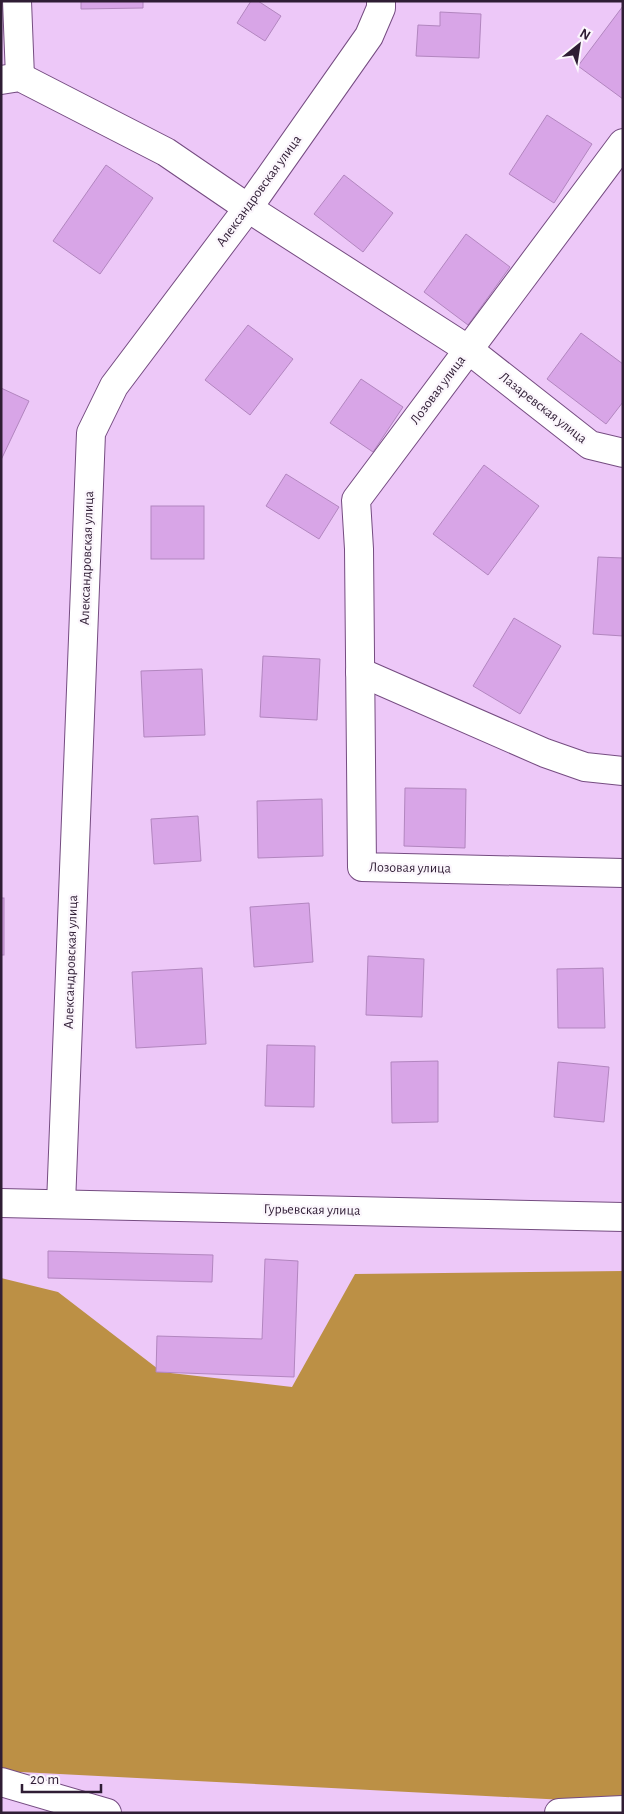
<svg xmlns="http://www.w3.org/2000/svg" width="624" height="1814" font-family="'Alegreya Sans',sans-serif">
<rect width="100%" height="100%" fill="#edc8f8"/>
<!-- forest -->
<polygon fill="#bc9045" points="623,1271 623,1803 1,1771 1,1278 58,1292 162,1372 292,1387 355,1274"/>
<!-- building -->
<g fill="#d8a5e7" stroke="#b286bf">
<polygon points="81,1 143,1 143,8 81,9"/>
<polygon points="251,1 258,1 281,16 265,41 237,23"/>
<polygon points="623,6 623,99 578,66"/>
<polygon points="440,12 481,14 479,58 416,56 418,25 440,26"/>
<polygon points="547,115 592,144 554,203 509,174"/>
<polygon points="106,165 153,198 100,274 53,241"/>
<polygon points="344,175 393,213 363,252 314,214"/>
<polygon points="466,234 510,267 468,325 424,292"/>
<polygon points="248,325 293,359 250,415 205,380"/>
<polygon points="581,333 623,364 623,402 606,424 547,379"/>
<polygon points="361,379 403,407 373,452 330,423"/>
<polygon points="1,388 29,401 1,460"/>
<polygon points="484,465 539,506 488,575 433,534"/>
<polygon points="286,474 339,507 319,539 266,506"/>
<rect x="151" y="506" width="53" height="53"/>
<polygon points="598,557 623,558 623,636 593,634"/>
<polygon points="514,618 561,646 520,714 473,686"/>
<polygon points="263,656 320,659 317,720 260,717"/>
<polygon points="202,669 205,735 144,737 141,671"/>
<polygon points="405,788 466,789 465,848 404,846"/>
<polygon points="322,799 323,856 258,858 257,801"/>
<polygon points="198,816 201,861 154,864 151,819"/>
<rect x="1" y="898" width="3" height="57"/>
<polygon points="309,903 313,962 254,967 250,907"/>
<polygon points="368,956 424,959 422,1017 366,1015"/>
<polygon points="202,968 206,1044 136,1048 132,972"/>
<polygon points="603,968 605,1028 558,1028 557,969"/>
<polygon points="267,1045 315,1046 314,1107 265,1106"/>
<polygon points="438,1061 438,1122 392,1123 391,1062"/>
<polygon points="558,1062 609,1067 604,1122 554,1117"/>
<polygon points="48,1251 213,1255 212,1282 48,1278"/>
<polygon points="265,1259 298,1261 294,1377 156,1372 157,1336 262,1339"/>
</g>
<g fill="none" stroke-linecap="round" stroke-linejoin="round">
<defs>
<g id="minor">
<polyline points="17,1 20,77"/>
<polyline points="1,80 20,77 166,152 248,208 469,350 590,445 623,453"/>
<polyline points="623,143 356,500 359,549 362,867 623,873"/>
<polyline points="360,672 545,753 585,767 623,771"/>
<polyline points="1,1203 623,1217"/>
<polyline points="61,1204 91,433 114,386 248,208 369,36 381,8 381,1"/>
<polyline points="1,1782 107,1813"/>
<polyline points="559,1813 623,1810"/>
</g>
</defs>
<!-- minor casing -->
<use href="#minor" stroke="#754c81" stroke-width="30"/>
<!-- minor -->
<use href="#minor" stroke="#fff" stroke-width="28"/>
</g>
<g text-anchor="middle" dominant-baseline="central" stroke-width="4.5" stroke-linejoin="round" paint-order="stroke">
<!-- street labels -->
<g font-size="14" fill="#2f1d34" stroke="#fbf6fc">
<text transform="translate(259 191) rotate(-54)">Александровская улица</text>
<text transform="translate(438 390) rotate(-53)">Лозовая улица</text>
<text transform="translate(543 408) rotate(38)">Лазаревская улица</text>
<text transform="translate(87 558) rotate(-88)">Александровская улица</text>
<text transform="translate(410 868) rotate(1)">Лозовая улица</text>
<text transform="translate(71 962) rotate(-88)">Александровская улица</text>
<text transform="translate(312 1210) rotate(1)">Гурьевская улица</text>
</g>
</g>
<!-- border -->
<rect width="624" height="1814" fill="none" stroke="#2f1d34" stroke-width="5"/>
<!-- north arrow -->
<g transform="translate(579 45) rotate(30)" stroke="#fbf6fc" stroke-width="4" paint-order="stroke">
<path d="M0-4L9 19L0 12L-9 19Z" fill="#2f1d34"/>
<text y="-8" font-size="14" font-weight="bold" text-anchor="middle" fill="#2f1d34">N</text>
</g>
<!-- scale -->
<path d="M22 1784v8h79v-8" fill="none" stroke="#2f1d34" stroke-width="2.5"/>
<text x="30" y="1784" font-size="15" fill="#2f1d34" stroke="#fbf6fc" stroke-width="4" paint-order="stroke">20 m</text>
</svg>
